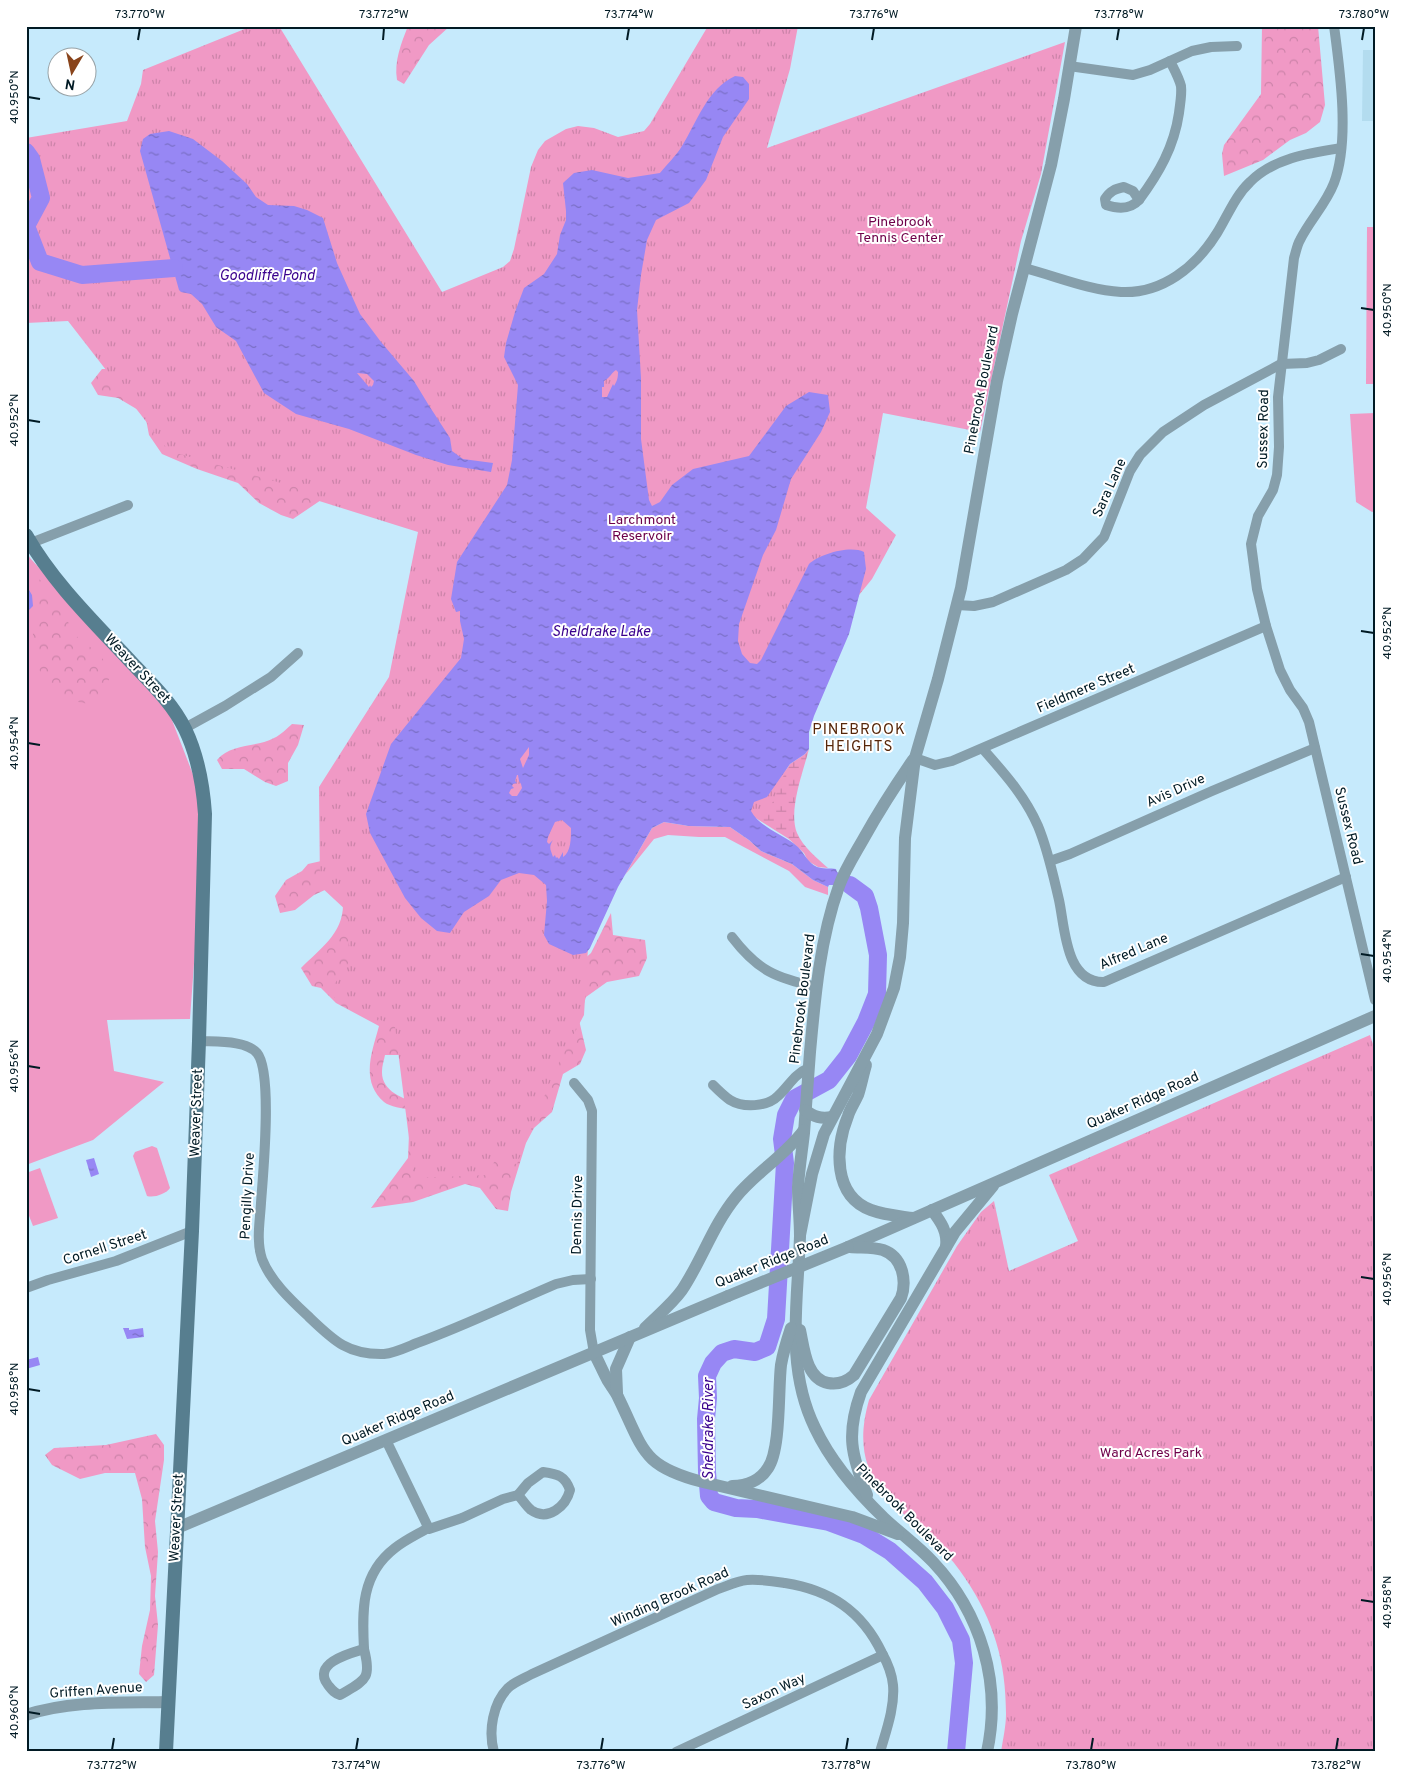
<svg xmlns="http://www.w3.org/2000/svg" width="1401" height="1778" font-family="Overpass,sans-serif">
<defs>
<pattern id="forest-crowns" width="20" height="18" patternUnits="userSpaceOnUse" patternTransform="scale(1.25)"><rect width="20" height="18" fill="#f099c5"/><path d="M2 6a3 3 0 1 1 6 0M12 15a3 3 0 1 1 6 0" fill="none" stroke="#cc83a9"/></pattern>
<pattern id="wetland-marsh" width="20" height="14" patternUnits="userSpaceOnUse" patternTransform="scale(1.25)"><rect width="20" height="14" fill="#f099c5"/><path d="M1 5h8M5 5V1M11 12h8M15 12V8" fill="none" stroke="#cc83a9"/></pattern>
<pattern id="park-tufts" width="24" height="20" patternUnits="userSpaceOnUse" patternTransform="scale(1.25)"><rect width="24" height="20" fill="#f099c5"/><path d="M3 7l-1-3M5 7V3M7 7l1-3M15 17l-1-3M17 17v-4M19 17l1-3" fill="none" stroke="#cc83a9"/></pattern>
<pattern id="water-ripples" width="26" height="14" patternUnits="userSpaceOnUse" patternTransform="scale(1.25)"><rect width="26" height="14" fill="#9787f4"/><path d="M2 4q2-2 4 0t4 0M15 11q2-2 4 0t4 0" fill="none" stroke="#796ec5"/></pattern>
</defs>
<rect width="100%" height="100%" fill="#c6eafc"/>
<!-- built -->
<polygon fill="#b3dcef" points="1363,50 1375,50 1375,121 1362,121"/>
<!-- green -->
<g fill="#f099c5">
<polygon points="1367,227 1375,227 1375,384 1366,384"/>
<polygon points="1375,413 1375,511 1372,512 1356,502 1350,414"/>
<polygon points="26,551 30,558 107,642 170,715 199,790 199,894 190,1019 107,1020 114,1071 164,1082 93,1140 26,1165"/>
<polygon points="664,822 689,826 730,827 749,840 761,851 792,864 813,880 828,887 828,895 805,887 789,871 725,837 699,837 668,835 654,839 625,875 652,828"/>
<path d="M152 1146 157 1148 170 1188C166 1194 154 1198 147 1196L133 1156 135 1152Z"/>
<polygon points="40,1168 58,1218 33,1226 26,1208 26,1173"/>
</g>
<!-- forest -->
<g fill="url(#forest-crowns)" fill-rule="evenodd">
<path d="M408 26H450L429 45 404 84 397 80C394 61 401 44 408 26Z"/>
<polygon points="1262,26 1318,26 1325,105 1320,122 1306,133 1290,140 1263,160 1224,176 1222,154 1224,145 1261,94"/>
<polygon points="102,369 116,369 330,494 293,519 281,515 259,503 238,483 197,469 162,454 149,435 145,414 118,398 98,395 91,383"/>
<path d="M35 574 53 595 63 614 78 638 98 653 112 671 100 705C87 704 67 701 56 694 38 682 32 646 33 627 34 623 35 619 36 616 38 602 37 587 35 574Z"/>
<path d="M292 724 304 725 298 745 288 763V781L276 786 265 782 244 769H222L217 760C231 743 255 748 274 738 281 735 287 728 292 724Z"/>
<path d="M330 859 582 961 591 953 611 913 613 935 645 940 647 958 639 976 607 982 586 997 579 1020 586 1050 580 1064 563 1074 552 1112 534 1128 526 1143 511 1192 508 1211 496 1209 480 1188 465 1184 413 1202 371 1208 408 1158 410 1110C403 1108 390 1107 384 1102 360 1081 372 1052 379 1026L336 1003 321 988 312 986 301 968C320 949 344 933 343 903 343 897 340 890 338 884L314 895 295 910 280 913 275 896 286 880 302 871 308 864ZM385 1055H400L418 1103C403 1099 381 1091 382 1071 382 1066 384 1060 385 1055Z"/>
<polygon points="156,1434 164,1445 164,1460 155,1521 158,1552 155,1596 158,1625 154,1675 146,1682 139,1674 142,1646 150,1610 151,1576 145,1547 142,1499 135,1473 105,1473 80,1479 52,1465 45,1455 54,1448 106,1445"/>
</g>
<!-- wetland -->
<path fill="url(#wetland-marsh)" d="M809 749C803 772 788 811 797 833 803 847 817 858 828 868L818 867 808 861 804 853 789 839 754 817 790 764 805 754Z"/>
<!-- park -->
<g fill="url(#park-tufts)">
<polygon points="252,26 279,26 442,292 503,267 510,261 514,249 531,167 538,150 545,141 566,129 578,126 594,128 618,137 644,131 650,124 708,26 798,26 790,69 767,148 1065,42 1041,174 1021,241 980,432 883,413 866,508 896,535 872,579 859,595 766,818 666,810 593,865 584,1015 555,1070 517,1164 495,1161 492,1165 488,1175 414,1178 395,1027 327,994 349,964 348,912 320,886 319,787 389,677 418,532 316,500 316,493 169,451 68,321 26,323 26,138 127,121 141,84 143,70"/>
<path d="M1370 1035 1375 1050V1752H1001C1003 1739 1006 1726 1006 1714 1006 1662 994 1621 965 1578 922 1511 841 1499 869 1400L957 1246 981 1212 994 1201 1009 1271 1078 1241 1049 1175Z"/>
</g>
<!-- water -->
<g fill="url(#water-ripples)" fill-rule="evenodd">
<path d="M735 76 743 77 749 84V99L723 137 706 180 689 203 656 220 647 240 641 275 637 310 641 378V439L649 500 652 506 660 502 672 485 693 469 749 456 786 406 809 392 828 395 830 412 821 432 791 479 776 530 763 555 739 624 738 641 742 654 750 663 757 664 761 660 809 564C820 554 850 545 864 552L866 569 849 634 814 716 809 732V749L805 754 790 764 767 797 754 802 751 811C760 828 783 834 798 847 804 853 808 863 817 867 822 869 831 868 836 869L837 872 848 881 850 885H829L828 887 813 880 792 864 761 851 749 840 730 827 689 826 664 822 652 828 618 887 590 948 586 953 573 955 549 944 544 935 547 901 546 885 534 875 519 873 501 880 489 896 464 912 450 933 437 931 421 918 405 898 370 833 366 814 391 744 461 658 464 639 460 621V611L456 612 451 599 457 562 507 485 512 460 518 385 504 357 506 343 515 312 524 288 544 274 557 254 560 235 566 220V211L563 183 574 173 592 170 628 178 660 173C667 164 676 156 682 146 697 122 707 89 735 76ZM616 370 618 372C618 378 617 381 614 386L613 384 607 397H602V387H604V381C611 377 611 373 616 370ZM529 747V755L523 768 520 759ZM517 775H518L519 781 521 784 522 788 517 796H512L509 793 511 789 514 788 512 786 513 784 517 783 515 781ZM562 820 571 828C571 838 571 852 563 857V852L559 859 557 857 556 858 555 855 553 857C551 850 548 848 553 840L549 844 547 842 548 837 555 822Z"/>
<path d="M169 131 193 139 222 161 247 184 256 197 268 205 294 206 307 210 323 218 337 263 360 314 381 342 414 381 428 404 450 438 452 451 463 459 493 463 491 472 448 465 416 455 349 429 296 414 264 393 236 341 216 327 202 304 191 294 181 292 179 290 140 151 143 139 150 134ZM357 373 367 374 374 381 373 385 371 387 370 385 369 387Z"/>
<polygon points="26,585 32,595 33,606 28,611 26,611"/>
<polygon points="94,1158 99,1174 91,1177 86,1160"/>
<polygon points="123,1328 129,1328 129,1330 143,1328 144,1337 127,1339"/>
<polygon points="38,1357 40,1365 26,1369 26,1360"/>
</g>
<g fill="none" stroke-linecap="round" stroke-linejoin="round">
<!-- river -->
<g stroke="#9787f4" stroke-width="18">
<polyline points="26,152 31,159 41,198 26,226 40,262 82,275 174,268"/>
<polyline points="850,885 865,896 869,908 878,955 877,994 866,1022 848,1056 829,1080 794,1099 786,1115 782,1139 785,1163 776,1319 767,1347 755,1352 734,1349 722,1353 713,1363 707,1376 708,1398 706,1419 707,1472 709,1496 714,1502 736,1508 757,1509 829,1522 864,1535 890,1551 925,1582 945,1608 961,1640 964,1663 956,1752"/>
</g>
<!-- minor -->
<g stroke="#869fab" stroke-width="10">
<path d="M1334 26C1340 71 1350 141 1334 183 1326 204 1310 220 1300 240 1297 245 1296 252 1294 258L1278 397 1279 447 1277 475 1273 490 1258 516 1251 544 1257 589 1266 626 1280 670 1290 690 1303 708 1309 722 1375 1000"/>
<polyline points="1069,66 1133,75 1150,70 1192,51 1211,47 1237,46"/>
<path d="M1124 187 1133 191 1139 200C1130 210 1118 209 1106 205L1105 199C1110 191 1115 189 1124 187Z"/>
<path d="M1139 200C1159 173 1174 147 1179 113 1180 104 1182 95 1181 86 1179 78 1174 69 1170 61"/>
<path d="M1024 268C1056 276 1088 290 1121 292 1162 294 1196 267 1217 233 1227 217 1235 196 1250 182 1274 158 1309 153 1341 148"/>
<polyline points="31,543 128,505"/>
<polyline points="957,605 974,606 993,602 1066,570 1083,559 1104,537 1130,471 1140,455 1163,432 1204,405 1281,364 1307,363 1319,360 1341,349"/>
<polyline points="185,728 225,706 271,677 298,653"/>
<path d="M983 749C1004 773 1025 796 1038 826 1048 850 1053 875 1059 900 1065 927 1065 983 1104 982L1346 877"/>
<polyline points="915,758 935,765 952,761 1266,626"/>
<polyline points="1050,861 1070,854 1212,791 1315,748"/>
<path d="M732 937C758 971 776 978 817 987"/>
<path d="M199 1041C216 1042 246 1040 257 1053 273 1072 263 1174 261 1203 260 1221 256 1241 262 1259 271 1282 292 1301 309 1317 334 1341 348 1355 384 1354 395 1353 407 1347 417 1343 464 1326 509 1304 556 1284L573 1280 591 1279"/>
<polyline points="574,1083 588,1100 592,1111 590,1330 594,1353"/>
<path d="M713 1085C718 1090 724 1096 730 1100 743 1108 767 1107 778 1096 789 1086 794 1074 809 1068"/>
<polyline points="26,1288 48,1280 116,1261 192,1231"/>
<polyline points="386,1440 429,1529 462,1518 503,1499 518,1495"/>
<path d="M543 1472C558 1474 565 1476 570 1490 566 1506 548 1522 531 1510 526 1506 522 1499 518 1495L528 1483Z"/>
<path d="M364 1649C362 1610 361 1574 395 1548 405 1540 418 1534 428 1528"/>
<path d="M364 1649C372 1680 365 1680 340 1695 334 1693 332 1690 328 1685 311 1663 351 1653 364 1649Z"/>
<path d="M494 1752C488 1731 493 1703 508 1688 514 1682 525 1678 532 1674L718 1589C727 1586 737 1581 747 1580 760 1579 772 1581 785 1583 830 1590 862 1611 882 1653 887 1662 892 1674 893 1685 895 1707 886 1731 880 1752"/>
<polyline points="676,1752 883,1655"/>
</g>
<!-- tertiary -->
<g stroke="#869fab" stroke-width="12">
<path d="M913 760C895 786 879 811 864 838 855 854 845 869 839 886 820 939 815 996 810 1052 808 1079 806 1106 804 1133 802 1151 799 1169 798 1187 798 1203 800 1220 800 1236 798 1301 785 1367 815 1428 831 1462 857 1492 884 1518 900 1533 918 1546 933 1562 981 1613 1002 1683 987 1752"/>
<path d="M866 1065C863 1075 861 1086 858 1095 855 1102 850 1109 848 1116 835 1148 833 1196 871 1210 884 1215 899 1216 913 1218"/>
<path d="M805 1110C814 1117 821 1119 832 1117"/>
<path d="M932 1210C941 1222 948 1232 946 1247"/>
<polyline points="800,1235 812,1174 824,1134 877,1034 894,988 900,957 903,923 905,838 915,758 938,679 961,588 997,381 1012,314 1051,165 1064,99 1076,26"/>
<polyline points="848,1247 1375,1016"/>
<path d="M645 1328C657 1316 672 1304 682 1290 702 1260 713 1225 736 1197 756 1172 785 1156 804 1130"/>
<path d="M800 1330C804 1348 806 1379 828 1383 838 1385 846 1382 854 1375L901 1298C907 1281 903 1257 883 1250 873 1247 861 1248 850 1247"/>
<path d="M594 1353C599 1362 603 1372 608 1381 611 1386 616 1392 618 1397 644 1450 641 1466 703 1482L852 1517 898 1534"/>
<polyline points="617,1393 616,1369 630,1337"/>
<path d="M732 1486C746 1486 760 1481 768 1468 781 1449 778 1390 781 1365 783 1353 787 1340 791 1328"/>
<path d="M867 1495C851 1454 846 1434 861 1392L955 1232 993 1186"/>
<polyline points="177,1528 728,1296"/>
<path d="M26 1715C71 1700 122 1703 169 1702"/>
</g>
<!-- secondary -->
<path stroke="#577e8f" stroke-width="14" d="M26 535C54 584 95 623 133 664 152 684 173 704 185 729 198 756 203 784 205 814L199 1041 192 1231 166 1752"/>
<!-- tertiary-bridge -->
<polyline stroke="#869fab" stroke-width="12" points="728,1296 848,1247"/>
</g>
<!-- ticks -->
<path fill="none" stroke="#011a24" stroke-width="2" d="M138 40 140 28M383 40 384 28M627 40 629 28M872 40 874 28M1117 40 1119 28M1362 40 1364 28M28 97 40 99M1361 308 1374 310M28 420 40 422M1361 631 1374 633M28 743 40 745M1361 954 1374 956M28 1066 40 1068M1361 1277 1374 1279M28 1389 40 1391M1361 1600 1374 1602M28 1712 40 1714M112 1750 114 1738M356 1750 358 1738M601 1750 603 1738M846 1750 848 1738M1091 1750 1093 1738M1336 1750 1338 1738"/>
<g text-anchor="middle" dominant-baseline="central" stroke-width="4" stroke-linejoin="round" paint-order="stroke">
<!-- park labels -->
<g font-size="14" fill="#6e0049" stroke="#fff">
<text x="900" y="222">Pinebrook<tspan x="900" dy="16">Tennis Center</tspan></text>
<text x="642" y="520">Larchmont<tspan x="642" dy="16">Reservoir</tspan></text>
<text x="1151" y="1453">Ward Acres Park</text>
</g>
<!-- street labels -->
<g font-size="14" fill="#011a24" stroke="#fff">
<text transform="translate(982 390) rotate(-79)">Pinebrook Boulevard</text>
<text transform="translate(1264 429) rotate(-89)">Sussex Road</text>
<text transform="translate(1110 488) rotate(-66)">Sara Lane</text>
<text transform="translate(137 669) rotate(47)">Weaver Street</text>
<text transform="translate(1086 689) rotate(-23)">Fieldmere Street</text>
<text transform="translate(1176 791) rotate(-24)">Avis Drive</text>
<text transform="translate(1348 826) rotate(76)">Sussex Road</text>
<text transform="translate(1134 952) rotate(-23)">Alfred Lane</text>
<text transform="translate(803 999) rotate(-83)">Pinebrook Boulevard</text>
<text transform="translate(1143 1101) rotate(-24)">Quaker Ridge Road</text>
<text transform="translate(197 1113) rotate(-88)">Weaver Street</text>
<text transform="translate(248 1196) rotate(-87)">Pengilly Drive</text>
<text transform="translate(578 1215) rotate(-89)">Dennis Drive</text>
<text transform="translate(105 1248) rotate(-18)">Cornell Street</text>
<text transform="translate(772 1262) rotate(-22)">Quaker Ridge Road</text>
<text transform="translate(398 1419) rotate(-23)">Quaker Ridge Road</text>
<text transform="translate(904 1513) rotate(45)">Pinebrook Boulevard</text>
<text transform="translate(177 1518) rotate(-87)">Weaver Street</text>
<text transform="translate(670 1598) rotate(-24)">Winding Brook Road</text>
<text transform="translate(96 1691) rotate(-4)">Griffen Avenue</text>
<text transform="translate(774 1692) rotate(-25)">Saxon Way</text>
</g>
<!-- water labels -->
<g font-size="15" font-style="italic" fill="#3a018d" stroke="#fff">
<text x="267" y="276">Goodliffe Pond</text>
<text x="601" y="632">Sheldrake Lake</text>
<text transform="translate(709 1429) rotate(-90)">Sheldrake River</text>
</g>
<!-- neighbourhood labels -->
<g font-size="15" letter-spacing="1" fill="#56270a" stroke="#fff">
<text x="859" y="730">PINEBROOK<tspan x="859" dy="17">HEIGHTS</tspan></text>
</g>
</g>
<!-- border -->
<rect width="1401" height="1778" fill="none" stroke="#ffffff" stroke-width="55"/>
<!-- north arrow -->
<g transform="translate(72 72) rotate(189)"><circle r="24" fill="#ffffff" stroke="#99a3a7"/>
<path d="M0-4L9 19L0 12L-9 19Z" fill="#89441b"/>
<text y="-8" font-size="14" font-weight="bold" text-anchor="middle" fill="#011a24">N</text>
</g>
<rect x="28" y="28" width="1346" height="1722" fill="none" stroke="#011a24" stroke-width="2"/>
<g font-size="12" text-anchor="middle" fill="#011a24">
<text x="140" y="18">73.770°W</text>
<text x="384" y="18">73.772°W</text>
<text x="629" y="18">73.774°W</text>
<text x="874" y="18">73.776°W</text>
<text x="1119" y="18">73.778°W</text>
<text x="1364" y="18">73.780°W</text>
<text transform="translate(14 97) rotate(-90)" y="4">40.950°N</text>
<text transform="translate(1387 310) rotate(-90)" y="4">40.950°N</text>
<text transform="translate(14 420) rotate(-90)" y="4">40.952°N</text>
<text transform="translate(1387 633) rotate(-90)" y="4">40.952°N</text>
<text transform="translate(14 743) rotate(-90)" y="4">40.954°N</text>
<text transform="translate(1387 956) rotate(-90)" y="4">40.954°N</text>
<text transform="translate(14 1066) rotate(-90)" y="4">40.956°N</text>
<text transform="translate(1387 1279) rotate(-90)" y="4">40.956°N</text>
<text transform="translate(14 1389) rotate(-90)" y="4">40.958°N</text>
<text transform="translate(1387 1602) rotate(-90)" y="4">40.958°N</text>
<text transform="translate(14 1712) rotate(-90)" y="4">40.960°N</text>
<text x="112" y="1769">73.772°W</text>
<text x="356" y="1769">73.774°W</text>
<text x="601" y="1769">73.776°W</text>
<text x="846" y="1769">73.778°W</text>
<text x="1091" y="1769">73.780°W</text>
<text x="1336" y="1769">73.782°W</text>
</g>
</svg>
